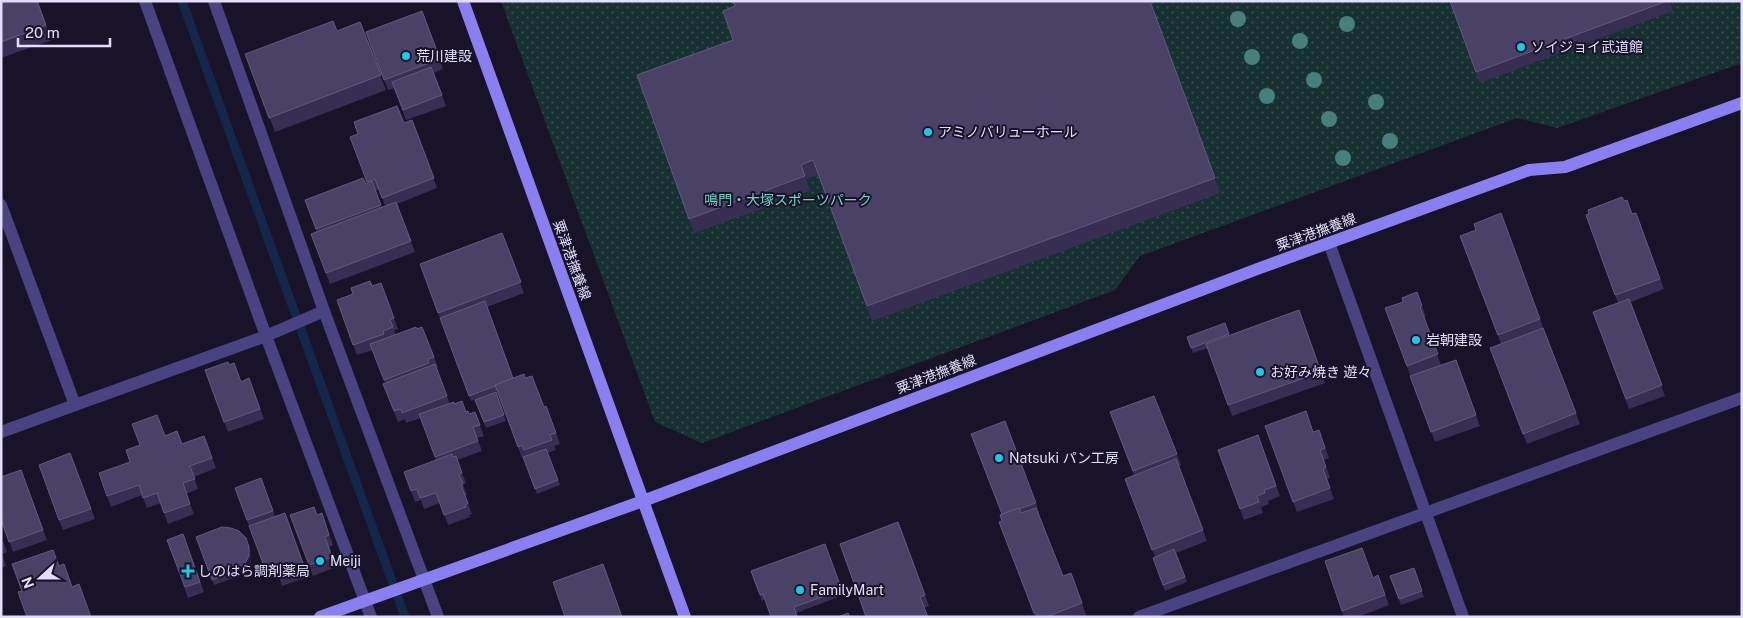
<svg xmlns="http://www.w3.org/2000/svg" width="1743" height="618" font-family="'Public Sans','Noto Sans JP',sans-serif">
<defs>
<pattern id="grass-dots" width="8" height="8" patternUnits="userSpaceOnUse" patternTransform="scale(1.25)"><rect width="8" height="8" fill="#173132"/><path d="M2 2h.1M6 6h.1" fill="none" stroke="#394e51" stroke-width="1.8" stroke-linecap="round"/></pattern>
</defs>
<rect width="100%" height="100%" fill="#181328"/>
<!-- grass -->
<polygon fill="url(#grass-dots)" points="501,1 1742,1 1742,63 1557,128 1517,118 1140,256 1115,290 702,443 655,422"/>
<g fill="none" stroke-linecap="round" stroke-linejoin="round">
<!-- stream -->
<polyline stroke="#15264b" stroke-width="9" points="182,1 405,617"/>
<!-- street -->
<g stroke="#494382" stroke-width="12">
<polyline points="145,1 266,336 371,617"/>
<polyline points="214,1 324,311 438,617"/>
<polyline points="1,205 75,405 1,432"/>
<polyline points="1329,243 1463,617"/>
<polyline points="75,405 266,336 324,311"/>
<polyline points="1139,617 1742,398"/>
</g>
<!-- secondary -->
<g stroke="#897ff1" stroke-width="12">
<polyline points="463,1 685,617"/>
<polyline points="320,617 643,501 1260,268 1529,170 1565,167 1742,103"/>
</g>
</g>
<!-- trees -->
<g fill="#487e7d">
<circle cx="1238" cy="19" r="8"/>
<circle cx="1347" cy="24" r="8"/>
<circle cx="1300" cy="41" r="8"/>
<circle cx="1252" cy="57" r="8"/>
<circle cx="1314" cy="80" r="8"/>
<circle cx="1267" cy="96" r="8"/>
<circle cx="1376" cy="102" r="8"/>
<circle cx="1329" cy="119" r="8"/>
<circle cx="1390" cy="141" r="8"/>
<circle cx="1343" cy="158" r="8"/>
</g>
<!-- wall -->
<g fill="#382e54" fill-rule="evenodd">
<polygon points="1,1 37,1 52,40 1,58"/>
<polygon points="1150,1 1220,193 872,321 819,175 806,179 810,191 694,233 637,75 733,40"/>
<polygon points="1450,1 1670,1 1673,11 1480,83"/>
<polygon points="422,11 443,69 434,73 446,106 406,120 394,88 388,90 366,32"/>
<polygon points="360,22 386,90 275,132 245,54 337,31"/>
<path d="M412 120 437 188 397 204 415 252 330 284 311 234 317 232 305 200 367 183 350 137 404 123ZM379 189 385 206 382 207 375 191Z"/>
<polygon points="1624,201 1632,214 1636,213 1664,289 1631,302 1665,396 1629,409 1593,312 1618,303 1586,215"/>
<polygon points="502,233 524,293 487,307 513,378 525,378 544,407 546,406 560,444 554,446 556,450 548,453 560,485 537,494 523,457 526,456 522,458 497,391 471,401 420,264"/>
<polygon points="1460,236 1540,319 1580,424 1527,444 1490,348 1501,344"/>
<polygon points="381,283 398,329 394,330 396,335 422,327 438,367 436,368 450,404 454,404 469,414 475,412 484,436 477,438 482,451 457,460 466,483 463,484 467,495 465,495 472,514 469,515 470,517 448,525 440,503 424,509 421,500 415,502 404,472 436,460 421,418 406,423 405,419 398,422 383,384 385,383 373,350 357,355 337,300"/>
<polygon points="1417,292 1426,317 1424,317 1441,365 1456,360 1480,426 1435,442 1385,308 1403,302"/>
<polygon points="1299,310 1325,383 1232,416 1208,348 1193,353 1187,337 1225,323 1229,335"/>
<polygon points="229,365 241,382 249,378 264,419 228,432 205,370"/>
<polygon points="496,392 506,421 486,428 475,400"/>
<polygon points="1154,396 1181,465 1179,466 1207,541 1176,553 1187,582 1165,591 1153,558 1155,557 1125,479 1134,475 1110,412"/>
<polygon points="1319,430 1329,458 1324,460 1330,478 1327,479 1334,499 1297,512 1293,502 1314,432"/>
<polygon points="1258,435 1280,496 1268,501 1269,504 1261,507 1263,513 1244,520 1218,450"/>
<polygon points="165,436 182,444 204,436 216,468 194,477 198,489 186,494 194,514 168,524 161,503 147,508 142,495 111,507 99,473 130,462"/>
<polygon points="70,453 95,519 63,530 39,465"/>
<polygon points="21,470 47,540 13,552 1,520"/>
<polygon points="261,478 275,516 285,513 308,577 282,586 278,573 268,577 235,488"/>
<polygon points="1036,503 1039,513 1039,514 1063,576 1071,573 1087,617 1035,617 999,522 1002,521 1000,515"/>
<polygon points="322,513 333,545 329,547 336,567 313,576 290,515 317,515"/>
<polygon points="898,522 929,606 924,608 866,617"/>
<polygon points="183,534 204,592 188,598 167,540"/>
<polygon points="1,536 7,552 2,554 6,566 1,568"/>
<polygon points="196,537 251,552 251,562 246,570 239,576 214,585"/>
<polygon points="825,544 844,595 796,613 797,617 771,617 765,599 762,601 751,571"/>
<polygon points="1325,561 1373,578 1378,575 1389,605 1358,617 1344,617"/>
<polygon points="1414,568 1424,597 1401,605 1390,576"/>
</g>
<!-- shaded-wall -->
<polygon fill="#231b3b" points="249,547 251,552 251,562 246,570 239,576 237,570"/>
<!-- building -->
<g fill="#4a4166" stroke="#625a7d">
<polygon points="1,1 37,1 46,25 1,42"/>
<polygon points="733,1 1150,1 1215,178 867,306 813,160 801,165 805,176 689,219 637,75 733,40 723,11 735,6"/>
<polygon points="1450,1 1667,1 1476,72"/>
<polygon points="422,11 440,59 384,80 366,32"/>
<polygon points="333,21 337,31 360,22 381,75 269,118 245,54"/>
<polygon points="431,67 442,95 403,110 392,82"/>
<polygon points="397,106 404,123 412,120 434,178 382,198 375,179 367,182 350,137 358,134 354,122"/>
<polygon points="363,178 366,184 372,181 381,205 316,229 305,200"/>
<polygon points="1622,197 1624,201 1627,200 1632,214 1636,213 1660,279 1615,295 1586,215 1589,214 1588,210"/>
<polygon points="396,202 411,241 326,273 311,234"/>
<polygon points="1501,213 1540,319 1498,335 1460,236 1476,230 1474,224"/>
<polygon points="502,233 521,282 438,313 420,264"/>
<polygon points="370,281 372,286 381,283 394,318 390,320 393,327 383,331 384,334 353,345 337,300 353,294 351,288"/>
<polygon points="1417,292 1422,306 1420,307 1438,354 1407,366 1385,308 1403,302 1402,298"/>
<polygon points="1629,299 1662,385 1626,399 1593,312"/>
<polygon points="485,301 513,378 495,385 495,386 469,396 440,318"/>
<polygon points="1299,310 1321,372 1228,405 1206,344"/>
<polygon points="1225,323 1229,334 1191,348 1187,337"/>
<polygon points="416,327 417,329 422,327 434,357 428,359 429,363 384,380 370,344"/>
<polygon points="1543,328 1576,413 1523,434 1490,348"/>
<polygon points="1456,360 1476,415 1431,432 1410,376"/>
<polygon points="228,362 229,365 234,363 241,382 249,378 260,409 224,422 205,370"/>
<polygon points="435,364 447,396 402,413 401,409 394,411 383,384"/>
<polygon points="524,374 525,378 532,376 544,407 546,406 556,433 550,435 552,440 524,450 522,445 518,447 495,385"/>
<polygon points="496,392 504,415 484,422 475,400"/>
<polygon points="1154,396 1177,454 1133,471 1110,412"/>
<polygon points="462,401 466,412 468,411 469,414 475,412 480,425 473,427 478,441 435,457 419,414 454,402 454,404"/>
<polygon points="1306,411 1313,432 1319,430 1325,448 1320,450 1326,467 1323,469 1330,488 1293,502 1265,426"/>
<polygon points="157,415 165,436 177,431 182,444 204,436 212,458 190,466 195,479 183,483 190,504 164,513 157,493 143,498 139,485 107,496 99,473 130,462 126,450 140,445 132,424"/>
<polygon points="1005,421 1036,503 1019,509 1019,508 1002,514 971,434"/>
<polygon points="1258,435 1276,486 1264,490 1265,493 1257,496 1259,502 1240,509 1218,450"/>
<polygon points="546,449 558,480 535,489 523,457"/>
<polygon points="70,453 91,509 59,520 39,465"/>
<polygon points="452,454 453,457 456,456 462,473 459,474 463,484 461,485 468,503 465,505 466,507 444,515 436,493 420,498 417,489 411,491 404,472"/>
<polygon points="1176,459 1203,530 1152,550 1125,479"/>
<polygon points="21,470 43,530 9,542 1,520 1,477"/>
<polygon points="261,478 273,511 247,520 235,488"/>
<polygon points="314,507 317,515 322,513 329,535 325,537 332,557 309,565 290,515"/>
<polygon points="1019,508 1021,513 1036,508 1063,576 1071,573 1082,603 1046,617 1038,617 1036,613 1034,613 999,522 1002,521 1000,515"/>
<polygon points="285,513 304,566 278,576 274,562 264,566 249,526"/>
<polygon points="898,522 925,595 920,597 928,617 866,617 840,544"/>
<polygon points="222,527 231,528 239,531 246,538 249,547 249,556 244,565 237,570 212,580 196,537"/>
<polygon points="183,534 200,582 185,587 167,540"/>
<polygon points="825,544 842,590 794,607 797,616 794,617 771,617 763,594 760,595 751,571"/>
<polygon points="1362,548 1373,578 1378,575 1385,595 1342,611 1325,561"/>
<polygon points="1174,549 1185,577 1163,585 1153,558"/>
<polygon points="53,550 59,566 64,564 72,587 79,584 91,617 27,617 18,592 22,591 12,564"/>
<polygon points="603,564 622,617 565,617 553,582"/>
<polygon points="1414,568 1422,591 1399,599 1390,576"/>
<polygon points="848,613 850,617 838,617"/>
</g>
<!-- markers -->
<g fill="#1ec7e7" stroke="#181328" stroke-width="2">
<circle cx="1521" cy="47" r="5"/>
<circle cx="406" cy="56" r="5"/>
<circle cx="928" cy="132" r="5"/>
<circle cx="1416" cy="340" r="5"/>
<circle cx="1260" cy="372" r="5"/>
<circle cx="999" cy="458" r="5"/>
<circle cx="320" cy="561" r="5"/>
<path d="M185.5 563.5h5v5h5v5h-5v5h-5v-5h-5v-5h5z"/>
<circle cx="800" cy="590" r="5"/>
</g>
<g text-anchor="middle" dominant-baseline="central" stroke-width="4" stroke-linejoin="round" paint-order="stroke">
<!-- poi labels -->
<g font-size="14" fill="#e3defc" stroke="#181328" text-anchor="start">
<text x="1531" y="47">ソイジョイ武道館</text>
<text x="416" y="56">荒川建設</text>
<text x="938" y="132">アミノバリューホール</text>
<text x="1426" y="340">岩朝建設</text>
<text x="1270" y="372">お好み焼き 遊々</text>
<text x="1009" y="458">Natsuki パン工房</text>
<text x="330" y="561">Meiji</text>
<text x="198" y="571">しのはら調剤薬局</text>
<text x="810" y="590">FamilyMart</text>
</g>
<!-- park labels -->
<g font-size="14" fill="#70d5c2" stroke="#181328">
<text x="788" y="200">鳴門・大塚スポーツパーク</text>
</g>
<!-- street labels -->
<g font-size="14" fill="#e3defc" stroke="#181328">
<text transform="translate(1316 232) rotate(-20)">粟津港撫養線</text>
<text transform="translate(572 260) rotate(70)">粟津港撫養線</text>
<text transform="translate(936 374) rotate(-21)">粟津港撫養線</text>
</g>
</g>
<!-- border -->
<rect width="1743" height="618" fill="none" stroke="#e3defc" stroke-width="5"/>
<!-- north arrow -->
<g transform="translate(40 578) rotate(249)" stroke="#181328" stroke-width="4" paint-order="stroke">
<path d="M0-4L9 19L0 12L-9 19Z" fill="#e3defc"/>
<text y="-8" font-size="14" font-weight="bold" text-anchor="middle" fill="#e3defc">N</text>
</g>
<!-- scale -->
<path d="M18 38v8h92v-8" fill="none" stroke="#e3defc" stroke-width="2.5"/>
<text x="25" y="38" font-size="15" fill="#e3defc" stroke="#181328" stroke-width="4" paint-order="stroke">20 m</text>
</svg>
